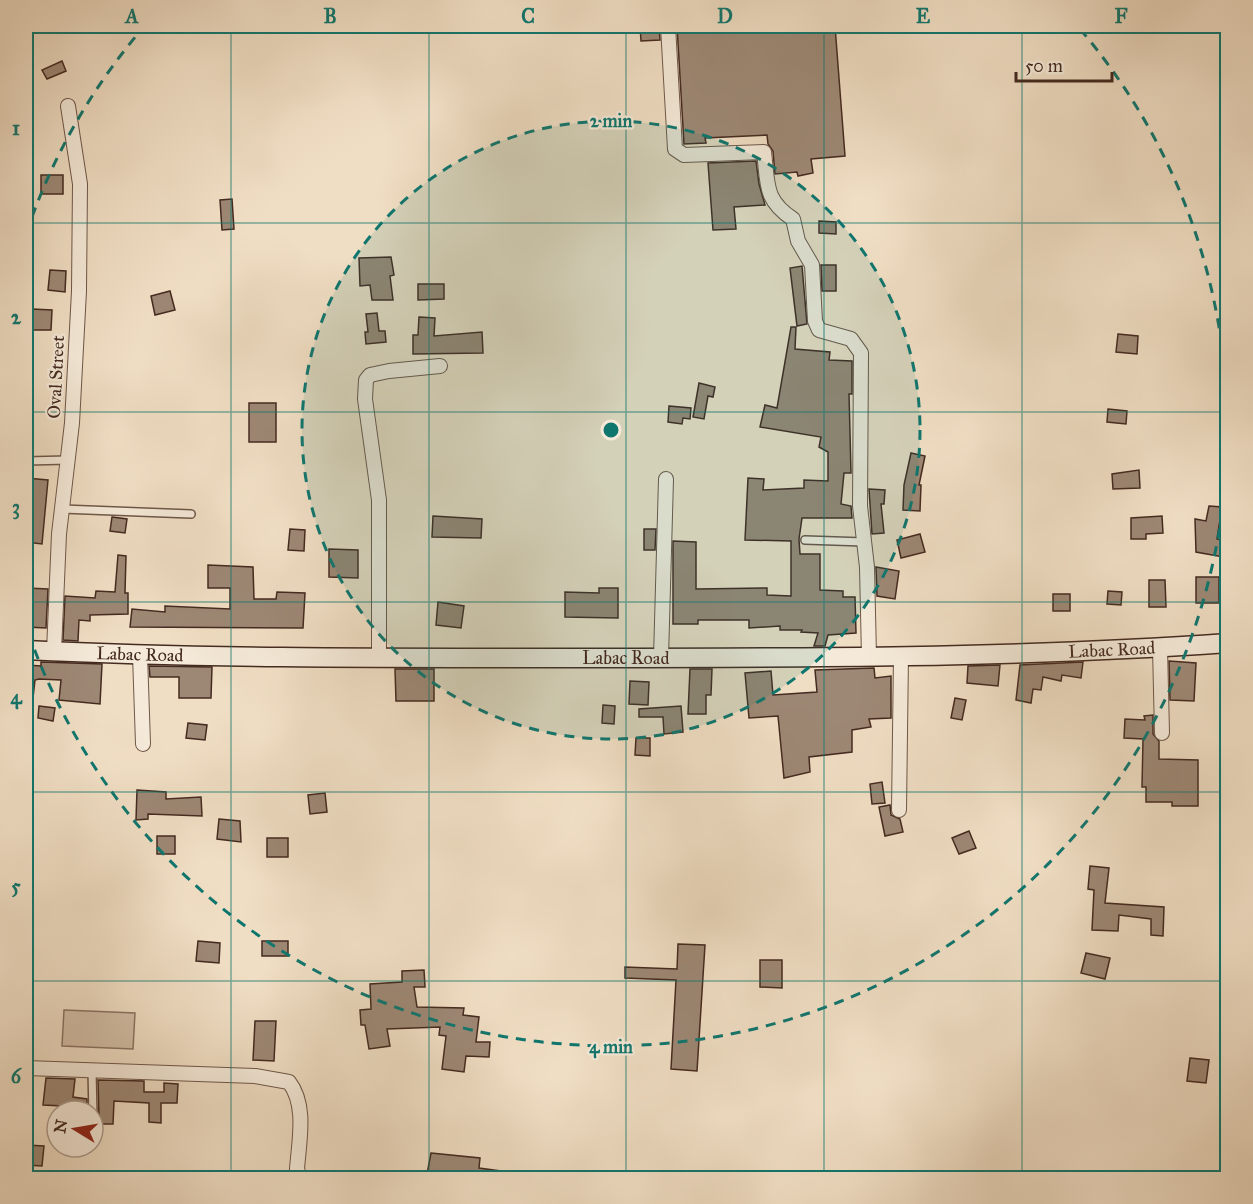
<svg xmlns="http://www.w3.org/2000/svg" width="1253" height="1204" font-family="'IM FELL Great Primer',serif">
<rect width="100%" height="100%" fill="#f0dec4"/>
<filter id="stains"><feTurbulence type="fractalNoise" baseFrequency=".00333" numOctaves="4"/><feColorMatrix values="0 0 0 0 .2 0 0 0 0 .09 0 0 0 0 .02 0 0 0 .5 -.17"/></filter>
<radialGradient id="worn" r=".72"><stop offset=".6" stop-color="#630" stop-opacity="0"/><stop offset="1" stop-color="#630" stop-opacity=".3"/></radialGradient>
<!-- green -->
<polygon fill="#d3bfa8" stroke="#8c7464" stroke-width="1.5" points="64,1010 135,1013 133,1049 62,1046"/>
<!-- building -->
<g fill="#9d8875" stroke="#442a20" stroke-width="1.5">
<polygon points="640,26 659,26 660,40 641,41"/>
<polygon points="677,26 835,26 845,156 811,159 813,173 798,176 797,172 775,174 773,151 768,144 767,135 705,138 706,143 684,144"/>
<polygon points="62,61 66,71 47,79 42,70"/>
<polygon points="756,161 759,184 765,205 734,207 736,229 713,230 708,163"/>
<rect x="41" y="175" width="22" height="19"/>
<polygon points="232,199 234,229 222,230 220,200"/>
<polygon points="819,221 836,222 836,234 819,233"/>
<polygon points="391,257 394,275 390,276 393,300 372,300 370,285 360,286 359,258"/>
<polygon points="821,265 836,265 836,291 822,291"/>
<polygon points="802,266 807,324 797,326 790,268"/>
<polygon points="50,270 66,271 65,292 48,290"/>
<polygon points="418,284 444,284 444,299 418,300"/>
<polygon points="170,291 175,310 155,315 151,296"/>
<polygon points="32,309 52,310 51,330 32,330 32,327 26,327 26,312 32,313"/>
<polygon points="377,313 379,331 385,331 386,342 366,344 365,332 368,332 366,314"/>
<polygon points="419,317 435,318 434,336 482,332 483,353 413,354 413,335 418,335"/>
<polygon points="791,327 796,327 795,349 830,352 829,360 852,361 852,394 849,394 851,473 844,473 841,504 851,506 852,518 802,518 799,539 800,554 820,554 820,590 843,591 843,597 855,597 856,633 828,635 825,646 814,646 818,633 801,632 802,630 780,630 780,626 749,628 749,620 698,620 698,624 673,624 673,541 696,542 696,589 767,588 767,595 791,596 791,541 745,540 748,478 764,479 763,490 804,488 804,480 828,481 828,452 819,447 821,437 760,427 765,405 777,408"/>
<polygon points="1118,334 1138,336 1137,354 1116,352"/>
<polygon points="699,383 715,387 713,397 708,396 704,419 693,417"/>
<rect x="249" y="403" width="27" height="39"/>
<polygon points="669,406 691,408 690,419 683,418 682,424 668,422"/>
<polygon points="1108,409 1127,411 1126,424 1107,422"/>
<polygon points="911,453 925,456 919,485 921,485 920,511 903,510 904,485"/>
<polygon points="1139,470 1140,488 1113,489 1112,474"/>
<polygon points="26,478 48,480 42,544 26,542"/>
<polygon points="869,489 885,490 884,504 881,504 884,533 872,534"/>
<polygon points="1209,506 1222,507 1217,539 1226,541 1223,557 1196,552 1195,519 1206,521"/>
<polygon points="433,516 482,519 481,538 432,537"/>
<polygon points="1162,516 1163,533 1146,534 1146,539 1131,539 1131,518"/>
<polygon points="112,517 127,519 125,533 110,531"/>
<polygon points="290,529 305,530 304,551 288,550"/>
<polygon points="644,529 656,529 655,550 644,550"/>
<polygon points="920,534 925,552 901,558 897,540"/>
<polygon points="329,549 358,550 358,578 329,577"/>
<polygon points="118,555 126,556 125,593 128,593 128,614 90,615 90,621 79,620 78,641 63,640 65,596 95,598 96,591 115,592"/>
<polygon points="208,565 253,567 254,599 276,599 277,592 305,593 303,628 130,627 132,609 165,612 165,606 230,609 230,588 208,588"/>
<polygon points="876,567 899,571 895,599 877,596"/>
<rect x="1196" y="577" width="23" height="26"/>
<polygon points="1149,580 1165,580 1166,607 1149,607"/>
<polygon points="26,588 48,589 46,628 26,627"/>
<polygon points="599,588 618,588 618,618 565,617 565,592 599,593"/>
<polygon points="1108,591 1122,592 1121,605 1107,604"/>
<rect x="1053" y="594" width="17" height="17"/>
<polygon points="438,602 464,606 461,628 436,625"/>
<polygon points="1169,661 1196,663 1194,701 1170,700"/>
<polygon points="41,662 102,664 100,704 59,700 61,680 39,679 35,680 32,707 26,707 26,665 41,666"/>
<polygon points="1083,662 1081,678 1062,675 1061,681 1043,677 1041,690 1033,689 1031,703 1016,700 1020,665"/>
<polygon points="1000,665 998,686 967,683 968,666"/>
<polygon points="149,666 212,667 211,698 179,698 179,677 150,677"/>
<polygon points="874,668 875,678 891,676 891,718 869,719 871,727 852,730 852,752 809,757 810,772 784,778 778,716 749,718 745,673 771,671 773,695 817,692 815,670"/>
<polygon points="395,669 434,669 434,701 396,701"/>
<polygon points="690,669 712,669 711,695 706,695 706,714 688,714"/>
<polygon points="630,681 649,682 648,705 629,704"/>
<polygon points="955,698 966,700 962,720 951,718"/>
<polygon points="603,705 615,706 614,724 602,723"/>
<polygon points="39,706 55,708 53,721 38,718"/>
<polygon points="681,706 683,732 664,734 663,717 639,717 639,709"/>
<polygon points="1153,715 1153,734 1159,741 1159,759 1198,760 1198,806 1172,806 1172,802 1146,802 1146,787 1142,787 1143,739 1124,738 1125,719 1145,720 1144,716"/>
<polygon points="188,723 207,725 205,740 186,738"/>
<polygon points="636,738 650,738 650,756 635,755"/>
<polygon points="882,782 885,803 872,804 870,784"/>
<polygon points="137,790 166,792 166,799 201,797 202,816 148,814 148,819 136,820"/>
<polygon points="325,793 327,812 310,814 308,795"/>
<polygon points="890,805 891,815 900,819 903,832 885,836 879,807"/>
<polygon points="219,819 240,821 241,842 217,839"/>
<polygon points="969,831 976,848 959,854 952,838"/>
<rect x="157" y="836" width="18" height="18"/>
<rect x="267" y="838" width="21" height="19"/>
<polygon points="1090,866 1109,868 1105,903 1164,907 1163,936 1151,935 1151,919 1119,915 1118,931 1092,930 1094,890 1088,889"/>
<polygon points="198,941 220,943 219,963 196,961"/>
<rect x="262" y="941" width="26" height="15"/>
<polygon points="678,944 705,945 697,1071 671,1069 676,980 625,978 625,967 677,969"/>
<polygon points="1086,953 1110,958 1105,979 1081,973"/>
<polygon points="760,960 782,960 782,988 760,987"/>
<polygon points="424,970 425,987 414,987 417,1007 464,1008 463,1015 479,1017 476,1042 490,1042 489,1057 466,1056 464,1072 442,1069 446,1036 439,1035 440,1027 387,1029 390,1046 369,1049 365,1025 361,1025 360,1010 371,1009 370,984 402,982 402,971"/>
<polygon points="255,1021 276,1021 274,1061 253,1060"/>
<polygon points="1190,1058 1209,1060 1206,1083 1187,1081"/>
<polygon points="46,1078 75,1079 73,1097 87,1099 87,1111 63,1110 63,1106 43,1105"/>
<polygon points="98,1080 144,1081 144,1092 164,1092 164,1083 178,1084 177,1103 161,1103 161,1123 149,1122 149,1103 114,1101 113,1124 95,1124 99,1117"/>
<polygon points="26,1145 44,1146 42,1166 26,1165"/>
<polygon points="431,1153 480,1158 479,1168 508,1172 507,1179 426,1179"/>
</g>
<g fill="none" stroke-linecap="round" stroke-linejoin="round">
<defs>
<g id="lane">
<polyline points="26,461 68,460"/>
<polyline points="62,509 191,514"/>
<polyline points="805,540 864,542"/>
<polyline points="92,1070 93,1117"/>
</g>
<g id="street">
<path d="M668 26 675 149 684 155 764 152C768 184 764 200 793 219L798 241 812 265 815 321 819 330 851 339 861 353 860 506 867 567 869 657"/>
<polyline points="1160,648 1162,733"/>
<polyline points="54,651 59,534 72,423 79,291 80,184 68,106"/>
<polyline points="140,655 143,744"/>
<polyline points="379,658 379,500 365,399 366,380 370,375 389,371 440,366"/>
<polyline points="661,658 666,479"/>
<polyline points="899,810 901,656"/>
<path d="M26 1068 255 1076 289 1082C307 1105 299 1141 297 1169L300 1178"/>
</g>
<g id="secondary">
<path id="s1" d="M26 650C213 659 400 658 587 658 801 658 1014 658 1228 643"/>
</g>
</defs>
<!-- lane casing -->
<use href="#lane" stroke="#6f5749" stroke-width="10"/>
<!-- street casing -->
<use href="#street" stroke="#6f5749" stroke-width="16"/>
<!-- secondary casing -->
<use href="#secondary" stroke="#442a20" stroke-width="21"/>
<!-- lane -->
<use href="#lane" stroke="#f5ead9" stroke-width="7"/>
<!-- street -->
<use href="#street" stroke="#f5ead9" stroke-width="14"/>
<!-- secondary -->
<use href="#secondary" stroke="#f5ead9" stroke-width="18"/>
</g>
<!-- grid -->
<path fill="none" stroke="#0f766e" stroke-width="1.5" stroke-opacity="0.55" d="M231 26V1178M429 26V1178M626 26V1178M824 26V1178M1022 26V1178M26 223H1228M26 412H1228M26 602H1228M26 792H1228M26 981H1228"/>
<!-- distance rings -->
<circle cx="611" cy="430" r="309" fill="#0f766e" fill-opacity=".12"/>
<g fill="none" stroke="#0f766e" stroke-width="3" stroke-dasharray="10 8">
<circle cx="611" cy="430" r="309"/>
<path d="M1227 457A617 617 0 0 1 26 626M26 234A617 617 0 0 1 142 29M1080 29A617 617 0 0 1 1227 403"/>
</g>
<g text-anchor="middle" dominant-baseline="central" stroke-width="4.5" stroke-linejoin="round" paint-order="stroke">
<!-- street labels -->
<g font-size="18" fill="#442a20" stroke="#f5ead9">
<text transform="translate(56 377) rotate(-87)">Oval Street</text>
<text stroke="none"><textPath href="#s1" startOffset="1086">Labac Road</textPath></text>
<text stroke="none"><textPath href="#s1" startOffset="114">Labac Road</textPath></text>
<text stroke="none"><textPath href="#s1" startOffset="600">Labac Road</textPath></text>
</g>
</g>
<circle cx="611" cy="430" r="9" fill="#0f766e" stroke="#f5ead9" stroke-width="3"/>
<g font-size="18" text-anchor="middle" font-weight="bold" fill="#0f766e" stroke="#f5ead9" stroke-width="4.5" stroke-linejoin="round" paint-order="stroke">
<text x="611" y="127">2 min</text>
<text x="611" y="1053">4 min</text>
</g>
<!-- margin -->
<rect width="1253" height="1204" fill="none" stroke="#f0dec4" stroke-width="66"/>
<!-- north arrow -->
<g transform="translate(75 1129) rotate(281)"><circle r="28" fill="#f5ead9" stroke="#ae9d8f" stroke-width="1.5"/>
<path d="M0-4.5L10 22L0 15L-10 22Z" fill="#8f2418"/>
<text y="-9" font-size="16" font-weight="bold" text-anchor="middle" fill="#442a20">N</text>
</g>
<!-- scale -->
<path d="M1016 72v9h96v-9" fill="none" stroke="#442a20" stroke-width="3"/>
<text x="1025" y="72" font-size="18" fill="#442a20" stroke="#f5ead9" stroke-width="4.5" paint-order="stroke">50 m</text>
<rect x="33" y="33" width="1187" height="1138" fill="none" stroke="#0f766e" stroke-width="2"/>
<g font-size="20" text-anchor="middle" font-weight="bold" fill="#0f766e">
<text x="132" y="23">A</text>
<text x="330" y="23">B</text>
<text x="528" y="23">C</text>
<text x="725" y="23">D</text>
<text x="923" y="23">E</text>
<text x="1121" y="23">F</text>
<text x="16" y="135">1</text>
<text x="16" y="324">2</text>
<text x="16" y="514">3</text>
<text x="16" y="704">4</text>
<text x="16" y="893">5</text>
<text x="16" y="1083">6</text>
</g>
<rect width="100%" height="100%" filter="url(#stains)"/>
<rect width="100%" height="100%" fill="url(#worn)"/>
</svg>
